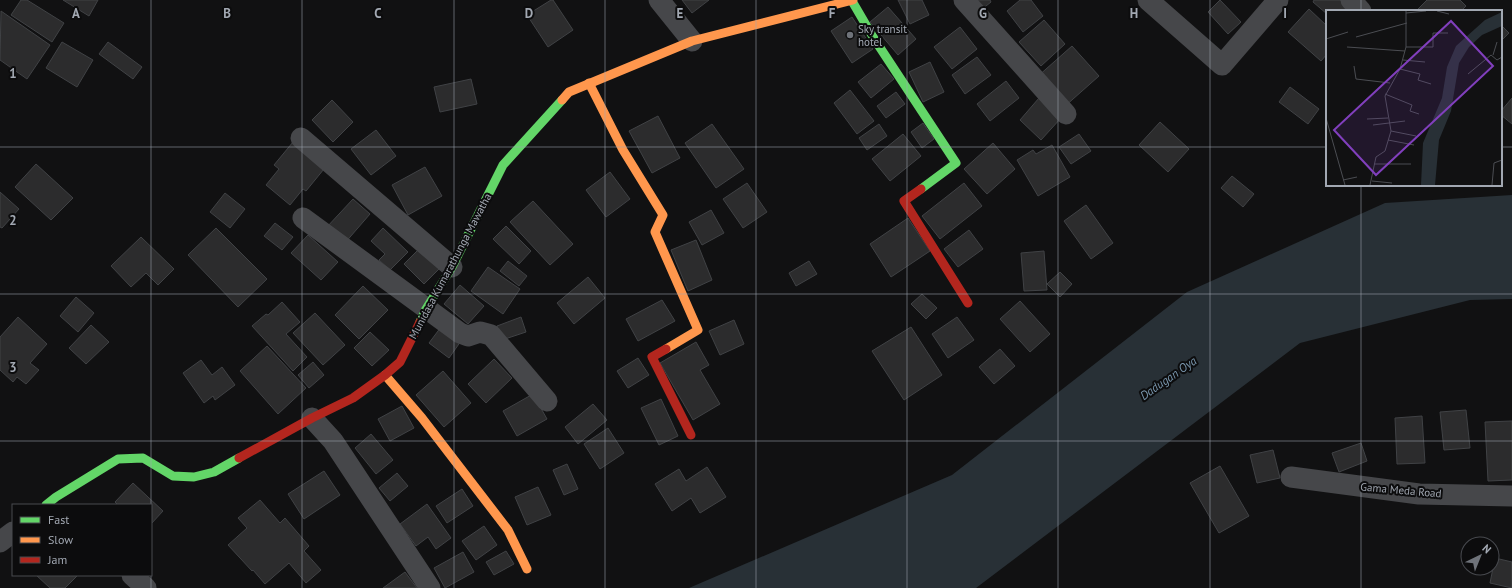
<svg xmlns="http://www.w3.org/2000/svg" width="1512" height="588" font-family="'PT Sans',sans-serif">
<rect width="100%" height="100%" fill="#111112"/>
<!-- water -->
<polygon fill="#283036" points="1512,195 1512,299 1470,300 1300,343 976,588 689,588 952,475 1187,292 1385,203"/>
<!-- building -->
<g fill="#2c2c2d" stroke="#404245">
<polygon points="21,0 27,0 64,23 52,42 11,15"/>
<polygon points="63,0 98,0 89,16"/>
<polygon points="551,0 553,0 573,30 548,47 527,15"/>
<polygon points="682,0 709,0 692,13"/>
<polygon points="898,0 922,0 929,15 910,24"/>
<polygon points="974,0 990,0 991,2 981,10"/>
<polygon points="1020,0 1031,0 1043,16 1023,32 1007,11"/>
<polygon points="1220,0 1241,22 1228,34 1208,12"/>
<polygon points="1314,0 1340,0 1353,11 1327,11 1327,14 1313,2"/>
<polygon points="1427,0 1460,0 1466,6 1461,11 1416,11"/>
<polygon points="888,7 916,39 898,55 870,22"/>
<polygon points="1309,9 1327,26 1327,54 1321,61 1288,32"/>
<polygon points="1,11 50,45 27,79 0,60"/>
<polygon points="852,17 873,49 852,63 831,31"/>
<polygon points="1044,20 1065,44 1041,66 1019,42"/>
<polygon points="1501,25 1509,33 1501,41"/>
<polygon points="960,27 977,49 952,69 934,47"/>
<polygon points="62,42 93,60 77,87 46,68"/>
<polygon points="108,42 142,67 133,79 99,54"/>
<polygon points="1072,46 1099,76 1064,107 1037,77"/>
<polygon points="977,57 991,75 965,94 952,75"/>
<polygon points="930,62 944,92 923,102 909,72"/>
<polygon points="881,64 894,79 871,98 858,82"/>
<polygon points="471,79 477,104 440,112 434,87"/>
<polygon points="1006,81 1019,98 990,121 977,104"/>
<polygon points="1290,87 1319,109 1308,124 1279,102"/>
<polygon points="850,90 874,121 857,134 834,103"/>
<polygon points="896,92 905,104 886,118 877,106"/>
<polygon points="1039,98 1061,118 1041,140 1020,120"/>
<polygon points="1512,98 1512,124 1501,115 1501,111"/>
<polygon points="332,100 353,122 333,142 312,120"/>
<polygon points="658,116 680,158 652,173 629,131"/>
<polygon points="1160,122 1189,149 1168,172 1139,145"/>
<polygon points="923,123 934,139 922,148 911,132"/>
<polygon points="712,124 744,169 716,188 685,143"/>
<polygon points="879,124 887,136 867,150 859,138"/>
<polygon points="376,130 396,156 371,175 351,149"/>
<polygon points="903,134 921,156 890,181 872,159"/>
<polygon points="1079,134 1091,151 1071,164 1059,147"/>
<polygon points="293,142 324,169 306,191 303,189 290,205 266,185 279,169 274,165"/>
<polygon points="993,143 1015,169 987,194 964,169"/>
<polygon points="1052,145 1070,177 1038,196 1017,160 1033,150 1036,154"/>
<polygon points="36,164 73,198 51,220 15,187"/>
<polygon points="425,167 442,196 408,215 392,185"/>
<polygon points="610,172 630,199 606,217 586,190"/>
<polygon points="1232,176 1254,194 1243,207 1221,188"/>
<polygon points="747,183 767,212 743,228 723,199"/>
<polygon points="964,183 982,206 940,239 922,216"/>
<polygon points="0,192 19,209 2,228 0,227"/>
<polygon points="225,193 245,209 230,228 210,212"/>
<polygon points="353,199 370,214 344,244 326,228"/>
<polygon points="533,201 573,244 550,265 510,222"/>
<polygon points="1086,205 1113,243 1091,259 1064,221"/>
<polygon points="711,210 724,233 702,245 689,222"/>
<polygon points="908,218 930,251 891,277 870,244"/>
<polygon points="275,223 293,237 282,250 264,236"/>
<polygon points="506,226 531,251 519,264 493,239"/>
<polygon points="216,228 267,279 238,307 188,255"/>
<polygon points="383,228 408,252 390,270 379,260 385,254 371,241"/>
<polygon points="969,230 983,249 958,267 944,249"/>
<polygon points="308,235 338,262 321,280 291,253"/>
<polygon points="141,237 174,269 158,285 146,273 131,287 111,266"/>
<polygon points="696,240 712,280 688,291 671,250"/>
<polygon points="420,248 440,268 424,284 404,264"/>
<polygon points="1044,251 1047,290 1024,291 1021,253"/>
<polygon points="508,261 527,276 519,286 500,271"/>
<polygon points="809,261 817,274 796,286 789,273"/>
<polygon points="488,267 520,289 503,314 471,291"/>
<polygon points="1060,272 1072,284 1060,297 1047,284"/>
<polygon points="588,277 605,298 574,324 557,303"/>
<polygon points="460,285 484,306 468,324 444,304"/>
<polygon points="363,286 388,310 359,339 335,315"/>
<polygon points="922,294 937,308 926,319 911,304"/>
<polygon points="76,297 94,313 78,332 60,316"/>
<polygon points="662,300 675,321 638,341 626,319"/>
<polygon points="1020,301 1050,334 1030,352 1000,319"/>
<polygon points="282,302 300,322 286,334 307,357 293,371 252,326 266,314 268,315"/>
<polygon points="315,313 345,345 323,365 293,333"/>
<polygon points="18,317 47,344 30,363 39,370 26,384 17,377 13,382 0,370 0,337"/>
<polygon points="521,317 526,332 502,340 497,326"/>
<polygon points="957,317 974,340 948,358 932,334"/>
<polygon points="734,320 744,344 720,355 709,331"/>
<polygon points="91,325 109,342 86,364 69,348"/>
<polygon points="441,327 461,341 449,358 429,343"/>
<polygon points="911,327 942,375 904,400 872,351"/>
<polygon points="370,332 389,350 372,366 354,348"/>
<polygon points="696,342 709,365 700,370 720,404 693,420 660,363"/>
<polygon points="267,346 306,388 278,414 240,371"/>
<polygon points="1000,349 1015,366 994,384 979,367"/>
<polygon points="638,358 649,375 628,388 617,371"/>
<polygon points="494,359 512,378 486,403 468,384"/>
<polygon points="201,360 212,375 222,367 235,385 215,400 213,396 204,403 183,373"/>
<polygon points="313,362 324,375 309,388 298,375"/>
<polygon points="443,371 471,403 444,427 416,395"/>
<polygon points="533,394 547,419 517,436 503,411"/>
<polygon points="661,399 678,436 659,445 641,408"/>
<polygon points="593,404 607,420 578,444 565,427"/>
<polygon points="402,406 414,428 390,441 378,419"/>
<polygon points="1466,410 1470,448 1444,450 1440,412"/>
<polygon points="1422,416 1425,463 1397,464 1395,418"/>
<polygon points="1512,421 1512,480 1488,481 1485,422"/>
<polygon points="608,428 624,453 600,469 584,444"/>
<polygon points="371,434 393,460 376,474 355,448"/>
<polygon points="1361,443 1367,461 1339,472 1332,453"/>
<polygon points="1273,450 1280,478 1257,483 1250,455"/>
<polygon points="567,464 578,489 564,495 553,470"/>
<polygon points="1220,466 1249,516 1219,533 1190,483"/>
<polygon points="707,467 726,497 700,513 691,498 672,511 655,484 679,469 686,481"/>
<polygon points="324,471 340,495 304,519 288,494"/>
<polygon points="397,473 408,486 390,501 379,488"/>
<polygon points="133,483 163,511 151,524 151,505 118,505 115,502"/>
<polygon points="538,487 551,515 527,525 515,497"/>
<polygon points="462,489 473,506 447,523 436,506"/>
<polygon points="260,500 280,523 285,518 309,546 304,551 321,570 306,583 289,563 265,584 253,570 252,571 228,545 247,528 238,518"/>
<polygon points="427,504 451,538 436,549 428,537 416,546 400,524"/>
<polygon points="484,526 497,545 476,560 462,541"/>
<polygon points="506,551 514,564 494,575 486,562"/>
<polygon points="463,552 474,572 445,588 434,568"/>
<polygon points="1495,558 1512,562 1512,588 1490,583"/>
<polygon points="405,572 417,588 383,588"/>
<polygon points="36,575 78,575 65,588 50,588"/>
</g>
<g fill="none" stroke-linecap="round" stroke-linejoin="round">
<!-- street -->
<g stroke="#46474a" stroke-width="21">
<polyline points="659,0 692,41"/>
<polyline points="964,0 1066,114"/>
<polyline points="1148,0 1222,65 1278,0"/>
<polyline points="1351,0 1361,11"/>
<polyline points="301,138 452,267"/>
<polyline points="303,218 460,333 468,336 480,332 491,335 547,401"/>
<polyline points="312,418 333,441 430,588"/>
<polyline points="1291,477 1419,494 1512,496"/>
<polyline points="0,542 13,532"/>
<polyline points="132,575 146,588"/>
</g>
<!-- fast -->
<g stroke="#63d668" stroke-width="9">
<polyline points="852,1 873,37 956,163 921,189"/>
<polyline points="420,322 426,309 452,267 503,165 562,100"/>
<polyline points="46,505 56,497 118,459 143,458 173,476 194,477 214,472 239,458"/>
</g>
<!-- slow -->
<g stroke="#ff974d" stroke-width="9">
<polyline points="589,83 623,150 663,215 655,232 698,330 666,349"/>
<polyline points="562,100 569,92 692,41 853,0"/>
<polyline points="385,375 422,418 508,530 527,569"/>
</g>
<!-- jam -->
<g stroke="#b3261e" stroke-width="9">
<polyline points="921,189 904,201 968,303"/>
<polyline points="666,349 652,357 691,435"/>
<polyline points="239,458 312,418 353,398 385,375 400,362 420,322"/>
</g>
</g>
<!-- grid -->
<path fill="none" stroke="#a2a8b2" stroke-width="1" stroke-opacity="0.55" d="M151 0V588M302 0V588M454 0V588M605 0V588M756 0V588M907 0V588M1058 0V588M1210 0V588M1361 0V11M0 147H1327M1501 147H1512M1361 185V588M0 294H1512M0 441H1512"/>
<!-- markers -->
<circle fill="#6f737a" stroke="#0c0c0d" stroke-width="1.5" cx="850" cy="35" r="4"/>
<g text-anchor="middle" dominant-baseline="central" stroke-width="4" stroke-linejoin="round" paint-order="stroke">
<!-- poi labels -->
<g font-size="11" fill="#a2a8b2" stroke="#0c0c0d" text-anchor="start">
<text x="858" y="29">Sky transit<tspan x="858" dy="13">hotel</tspan></text>
</g>
<!-- street labels -->
<g font-size="11" fill="#a2a8b2" stroke="#0c0c0d">
<text transform="translate(450 266) rotate(-62)">Munidasa Kumarathunga Mawatha</text>
<text transform="translate(1401 490) rotate(5)">Gama Meda Road</text>
</g>
<!-- water labels -->
<g font-size="12" font-style="italic" fill="#7996ad" stroke="#0c0c0d">
<text transform="translate(1168 378) rotate(-35)">Dadugan Oya</text>
</g>
</g>
<!-- overview -->
<g transform="translate(1326 10)">
<rect width="176" height="176" fill="#111112"/>
<path d="M176 2V16L156 25 143 37 133 53 125 101 113 130 109 175H95L97 133 116 88 121 57 130 36 159 10Z" fill="#283036"/>
<path fill="none" stroke="#4b4d52" stroke-width="1" d="M111 1 123 4M80 3 100 1M30 27 81 13M0 29 22 22M21 37 79 41M80 37H107V23H122M167 45 171 32M77 50 99 52M28 56 30 69 64 73M74 59 94 64 92 70 105 74M142 64 165 45 171 50 176 47M59 84 86 95 84 101 93 104M0 108 19 175M41 109 62 108M47 115 79 111M65 121 90 126M62 130 88 135M48 154H85M17 170 31 167M46 171 66 173M44 175 50 147 59 141 65 121 59 86 74 59 80 37V1M166 175 168 153 176 150"/>
<path fill="#813fbd" fill-opacity="0.15" stroke="#813fbd" stroke-width="2" d="M125 11 167 56 50 165 8 120Z"/>
<rect width="176" height="176" fill="none" stroke="#a2a8b2" stroke-width="2"/>
</g>
<g font-size="13" text-anchor="middle" font-weight="bold" fill="#a2a8b2" stroke="#0c0c0d" stroke-width="4" stroke-linejoin="round" paint-order="stroke">
<text x="76" y="18">A</text>
<text x="227" y="18">B</text>
<text x="378" y="18">C</text>
<text x="529" y="18">D</text>
<text x="680" y="18">E</text>
<text x="832" y="18">F</text>
<text x="983" y="18">G</text>
<text x="1134" y="18">H</text>
<text x="1285" y="18">I</text>
<text x="13" y="78">1</text>
<text x="13" y="225">2</text>
<text x="13" y="372">3</text>
</g>
<!-- legend -->
<rect x="12" y="504" width="140" height="72" fill="#0c0c0d" stroke="#484a4f"/>
<rect x="20" y="517" width="20" height="6" fill="#63d668" stroke="#484a4f"/>
<text x="48" y="524" font-size="12" fill="#a2a8b2">Fast</text>
<rect x="20" y="537" width="20" height="6" fill="#ff974d" stroke="#484a4f"/>
<text x="48" y="544" font-size="12" fill="#a2a8b2">Slow</text>
<rect x="20" y="557" width="20" height="6" fill="#b3261e" stroke="#484a4f"/>
<text x="48" y="564" font-size="12" fill="#a2a8b2">Jam</text>
<!-- north arrow -->
<g transform="translate(1480 556) rotate(43)"><circle r="19" fill="#0c0c0d" stroke="#484a4f"/>
<path d="M0-3L7 15L0 10L-7 15Z" fill="#6f737a"/>
<text y="-6" font-size="11" font-weight="bold" text-anchor="middle" fill="#a2a8b2">N</text>
</g>
</svg>
